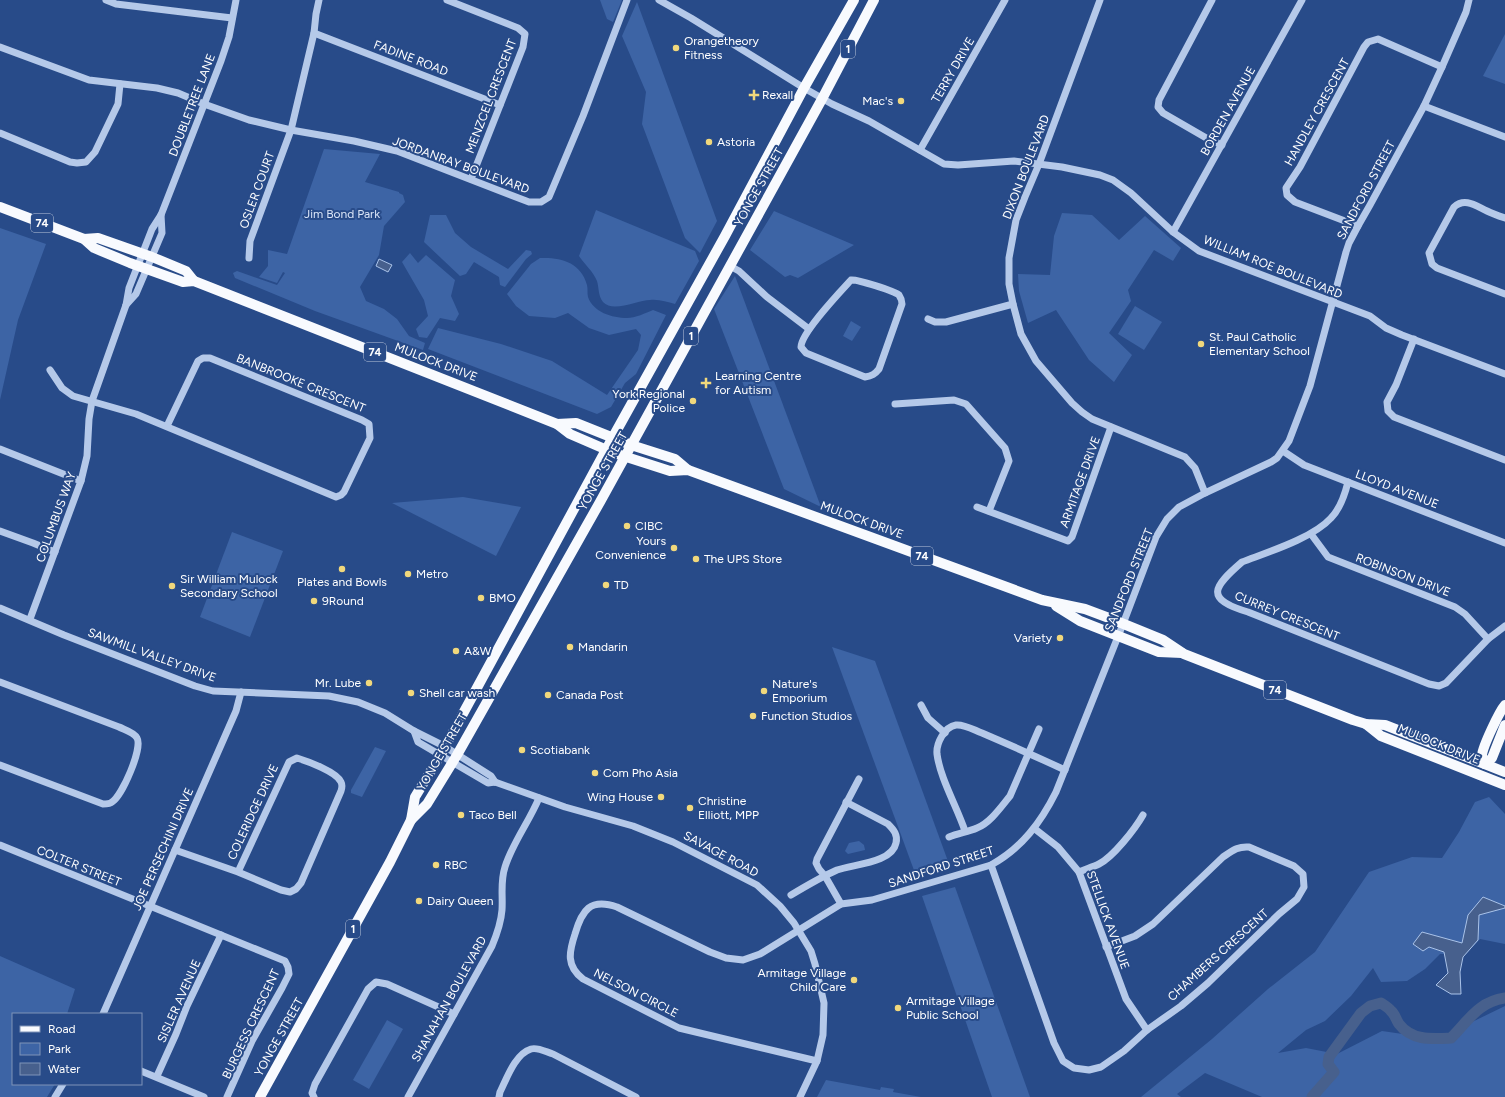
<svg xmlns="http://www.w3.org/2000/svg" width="1505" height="1097" font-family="Figtree,sans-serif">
<rect width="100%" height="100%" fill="#284b89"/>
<!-- green -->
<g fill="#3d64a5">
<polygon points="600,0 622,0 613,22 607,19"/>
<polygon points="637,2 717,221 700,253 685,238 642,124 646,92 622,36"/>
<polygon points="1505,34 1505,84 1483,76"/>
<polygon points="324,149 380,154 365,182 399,192 399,193 403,195 405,202 384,226 379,255 360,287 366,301 384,309 397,319 409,336 425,343 423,350 315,311 235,278 233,273 237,271 277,285 285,273 283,272 277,283 259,277 268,266 268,250 287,254"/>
<path d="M596 210 695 251 699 261 675 304C667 302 659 299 650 300 638 300 613 313 603 302 598 296 599 287 597 281 593 271 585 265 579 256Z"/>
<polygon points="774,211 854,245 798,278 790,275 785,277 750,250"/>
<polygon points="1062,213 1092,215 1119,240 1145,216 1181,248 1173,261 1154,250 1128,290 1131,301 1109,333 1132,355 1114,382 1089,360 1056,310 1028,323 1019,291 1018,274 1050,275 1054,236"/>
<polygon points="430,215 446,215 455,233 471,247 508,269 526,250 531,251 532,254 526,259 505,287 500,285 499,277 474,262 466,274 460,276 424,242"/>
<polygon points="0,228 46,244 18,320 0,400"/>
<polygon points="410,253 418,263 426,255 455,280 451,296 459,314 455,321 440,318 427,338 419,337 416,329 428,316 424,300 402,262"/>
<path d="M540 258C560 257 581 262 587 285 588 289 587 293 588 297 593 312 612 318 627 318 635 318 646 313 653 310L666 315 636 374 625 383 611 407 597 414 428 349 438 328 501 344 552 361 607 395 638 350 641 335 636 329 609 335 589 328 568 313 555 318 529 316 516 306 507 294 531 264Z"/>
<polygon points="735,276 821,507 784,489 714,309"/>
<polygon points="1135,306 1162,322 1144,350 1118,334"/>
<polygon points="851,321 861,327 852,341 843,336"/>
<polygon points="463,497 521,507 496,556 392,503"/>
<polygon points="232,532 283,551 250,637 200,617"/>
<polygon points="832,647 875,661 949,864 915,873"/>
<polygon points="375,747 386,751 362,797 351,793 351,790"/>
<polygon points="1489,797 1505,814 1505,944 1480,939 1466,954 1440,954 1425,969 1407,981 1381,982 1373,968 1351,996 1325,1021 1306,1030 1278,1053 1306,1048 1337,1054 1382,1031 1437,1039 1505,1006 1505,1097 1262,1097 1205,1073 1177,1094 1181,1097 1141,1097 1212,1039 1268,989 1315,952 1369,872 1412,857 1442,858 1459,832 1475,802"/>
<polygon points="859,841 864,845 865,850 848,854 845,851 849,843"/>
<polygon points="955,887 1030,1097 992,1097 922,896"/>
<polygon points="0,956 75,989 67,1014 13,1014 13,1084 55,1084 47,1097 0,1097"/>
<polygon points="387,1020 403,1029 369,1089 353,1080"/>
<polygon points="826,1080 880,1090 881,1087 894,1089 893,1092 921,1097 817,1097"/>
</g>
<!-- water -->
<g fill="#47608d" stroke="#aac3e9">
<polygon points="379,259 392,265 388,272 376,266"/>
<polygon points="1483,897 1505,906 1505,908 1479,915 1478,940 1463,957 1460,972 1461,994 1451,994 1436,985 1448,973 1444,952 1429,947 1423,951 1413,944 1422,932 1462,943 1468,915"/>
</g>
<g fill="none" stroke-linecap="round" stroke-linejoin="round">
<!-- river -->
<path stroke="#47608d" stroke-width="11" d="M1312 1097 1334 1072 1328 1064 1329 1057 1361 1013 1370 1006 1381 1003C1384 1005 1389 1008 1391 1011 1395 1014 1396 1020 1399 1024 1412 1041 1432 1039 1451 1038 1469 1020 1478 1002 1505 998"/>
<!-- minor -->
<g stroke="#b5c9e9" stroke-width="7">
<polyline points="106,0 116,4 232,18"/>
<polyline points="447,0 518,28 525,34 523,47 471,179"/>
<polyline points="659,0 691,18 804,88 832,104 869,121 944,164 958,165 1014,161 1062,167 1100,175 1113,180 1131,193 1173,232 1199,251 1370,316 1386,328 1402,335 1505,374"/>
<polyline points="1100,0 1039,164 1025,197 1016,220 1009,258 1009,284 1013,304 1021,334 1036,361 1072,403 1082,412 1092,419 1185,457 1195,468 1205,493"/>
<polyline points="1212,0 1159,100 1158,107 1163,113 1208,139 1222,145"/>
<polyline points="314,33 500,105"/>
<polyline points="0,47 89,80 157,88 178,93 204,104 249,120 291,130 354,141 397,151 529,202 541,202 549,197 583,116 627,0"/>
<polyline points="1424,106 1505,137"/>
<polyline points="0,133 70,162 77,163 86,162 95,152 118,104 120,84"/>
<polyline points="920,150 1005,0"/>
<path d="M1505 218C1499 216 1493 214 1487 211 1476 206 1465 197 1454 207L1429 253 1432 264 1437 268 1505 294"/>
<polyline points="1358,226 1295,202 1287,195 1286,188 1300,167 1364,47 1368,42 1378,39 1442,67"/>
<polyline points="1173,232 1302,0"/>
<polyline points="249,258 250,241 291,130 314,33 316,14 319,0"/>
<polyline points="730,266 739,271 767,297 809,329"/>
<path d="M851 280C857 279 894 291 899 295 901 298 902 300 902 304L879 369C875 374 872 376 865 377L806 353 801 347C801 333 840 292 851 280Z"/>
<polyline points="126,305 136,294 162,233 161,215"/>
<polyline points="928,319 935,322 946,322 1013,304"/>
<polyline points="1414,339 1396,385 1387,402 1388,411 1394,417 1505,460"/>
<polyline points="50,370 62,388 73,396 136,414 336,497 341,495 344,492 370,438 369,424 362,420 210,358 203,358 198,361 167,426"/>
<polyline points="895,404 954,400 966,404 1005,448 1009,461 989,511"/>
<polyline points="0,449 81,481"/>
<polyline points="1283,451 1304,465 1505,543"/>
<path d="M1348 482C1345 494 1340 509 1331 518 1313 538 1268 552 1242 562 1213 587 1204 599 1248 612L1429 684 1439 686 1446 683 1488 639 1505 626"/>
<polyline points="977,507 1068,541 1072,537 1111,427"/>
<polyline points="0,531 33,543 55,552"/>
<polyline points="1311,534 1328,557 1455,607 1465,614 1488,639"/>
<polyline points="0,608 64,635 195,686 213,691 329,696 358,702 385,713 414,731 444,746 491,776 495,782"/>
<polyline points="30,619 81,481 87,456 89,419 92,401 126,305 129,288 152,229 161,215 221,61 229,37 236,0"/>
<path d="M0 682 119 727C125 730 134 732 137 738 143 748 122 796 112 802 110 804 106 804 103 804L0 765"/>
<polyline points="921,705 928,718 945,733"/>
<polyline points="414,731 418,742 488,783 495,782 565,807 633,826 673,842 757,885 780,906 794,923 811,951 815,964 824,1003 823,1035 817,1061 800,1097"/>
<polyline points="1035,829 1058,847 1079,872 1126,999 1147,1030"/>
<path d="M965 831C957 807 940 778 937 754 936 744 944 727 956 725 964 724 974 730 982 733 1010 745 1037 757 1065 770"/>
<path d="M949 837C959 833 968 832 977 828 990 823 1001 807 1010 796L1039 729"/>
<polyline points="0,845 285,961 288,967 289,974 282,988 252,1041 227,1097"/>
<path d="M175 850 238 872 281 890 290 892 296 889 301 883 341 791C342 788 342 784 341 782 337 772 307 761 297 758L289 762 238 872"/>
<path d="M991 865 1054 1043 1063 1061 1074 1068 1089 1070 1101 1067 1124 1051 1147 1030 1181 1006 1208 983 1279 914 1297 899 1304 887 1303 874 1294 866 1249 847C1238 846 1232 851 1223 857L1153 924 1135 936 1106 947"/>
<path d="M1079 872C1086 869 1093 867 1099 864 1113 857 1135 829 1143 815"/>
<path d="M791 895C806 886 821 877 837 870 854 864 892 863 896 843 898 835 894 830 888 824L846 802"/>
<polyline points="841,904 825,876 819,869 816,863 817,859 859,779"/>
<polyline points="103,1014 236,711 241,692"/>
<path d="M817 1061 679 1028 583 979C566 966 569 952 575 934 582 910 590 898 617 907L710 952 726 958 743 960 760 954 841 904 872 900 991 865C1022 848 1041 822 1056 792L1123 624 1156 537 1167 519 1179 507 1205 493 1271 462 1277 458 1289 441 1310 386 1346 252 1349 243 1358 226 1370 205 1424 106 1442 67 1466 12 1469 0"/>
<polyline points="141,1071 204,1097"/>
<polyline points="157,1076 176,1034 187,1006 221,935"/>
<polyline points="55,1097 63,1084"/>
<polyline points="314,1097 312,1093 315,1084 368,989 376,982 387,984 454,1014"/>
<path d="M408 1097 492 946C497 934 501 923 502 910 503 895 500 882 505 867 513 842 529 822 539 798"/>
<path d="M499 1097 500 1092C507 1078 515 1054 531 1049 538 1047 546 1052 553 1054L636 1097"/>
</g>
<!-- major -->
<g stroke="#f8fafe" stroke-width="10">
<polyline points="0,207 84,239 94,248 130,263 183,282 194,281 557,424 570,434 614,453 670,471 688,470 1042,600 1085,609 1109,618 1163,640 1184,654 1353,720 1366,724 1385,725 1505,772"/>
<polyline points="84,239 98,238 152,257 186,271 194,281"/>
<polyline points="557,424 576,423 631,445 675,459 688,470"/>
<polyline points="1056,606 1080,621 1159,652 1182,653"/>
<polyline points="1366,724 1381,736 1505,785"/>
<path d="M1485 764C1484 761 1482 757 1482 755 1483 746 1499 712 1505 705"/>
<polyline points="1485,764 1492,758 1505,725"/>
<polyline points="411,820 427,804 457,755 600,502 822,99 874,0"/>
<polyline points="260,1097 390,862 411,820 415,797 440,756 613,437 725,236 804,88 854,0"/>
</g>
</g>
<!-- markers -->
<g fill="#f1d87c" stroke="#284b89" stroke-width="1.5">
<circle cx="676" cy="48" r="4"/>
<path d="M752 89h4v4h4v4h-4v4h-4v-4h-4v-4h4z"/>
<circle cx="901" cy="101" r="4"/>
<circle cx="709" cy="142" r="4"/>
<circle cx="1201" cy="344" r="4"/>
<path d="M704 377h4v4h4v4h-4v4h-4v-4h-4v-4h4z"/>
<circle cx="693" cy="401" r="4"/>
<circle cx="627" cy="526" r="4"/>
<circle cx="674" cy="548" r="4"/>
<circle cx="696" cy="559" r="4"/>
<circle cx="342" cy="569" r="4"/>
<circle cx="408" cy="574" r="4"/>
<circle cx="606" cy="585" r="4"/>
<circle cx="172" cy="586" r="4"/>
<circle cx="481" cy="598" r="4"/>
<circle cx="314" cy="601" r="4"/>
<circle cx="1060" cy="638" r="4"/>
<circle cx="570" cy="647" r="4"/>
<circle cx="456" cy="651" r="4"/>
<circle cx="369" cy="683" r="4"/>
<circle cx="764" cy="691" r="4"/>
<circle cx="411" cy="693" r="4"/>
<circle cx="548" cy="695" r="4"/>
<circle cx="753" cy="716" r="4"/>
<circle cx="522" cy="750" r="4"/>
<circle cx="595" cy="773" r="4"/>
<circle cx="661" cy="797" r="4"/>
<circle cx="690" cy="808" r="4"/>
<circle cx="461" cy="815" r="4"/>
<circle cx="436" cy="865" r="4"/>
<circle cx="419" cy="901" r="4"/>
<circle cx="854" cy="980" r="4"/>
<circle cx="898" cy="1008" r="4"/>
</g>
<g text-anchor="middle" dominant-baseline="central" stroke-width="4" stroke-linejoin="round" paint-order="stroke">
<!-- shield labels -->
<g fill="#284b89" stroke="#bec9dc" stroke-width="1">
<rect x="841" y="40" width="14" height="18" rx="3"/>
<rect x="31" y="214" width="22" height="18" rx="3"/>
<rect x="684" y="327" width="14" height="18" rx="3"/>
<rect x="364" y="343" width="22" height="18" rx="3"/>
<rect x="911" y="547" width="22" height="18" rx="3"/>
<rect x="1264" y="681" width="22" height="18" rx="3"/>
<rect x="346" y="920" width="14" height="18" rx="3"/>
</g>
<g font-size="11" font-weight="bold" fill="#fff">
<text x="848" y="49">1</text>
<text x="42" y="223">74</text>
<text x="691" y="336">1</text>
<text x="375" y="352">74</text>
<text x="922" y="556">74</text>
<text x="1275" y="690">74</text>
<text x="353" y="929">1</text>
</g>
<!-- poi labels -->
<g font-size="12" fill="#fff" stroke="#284b89" text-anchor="start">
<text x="684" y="41">Orangetheory<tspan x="684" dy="14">Fitness</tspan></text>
<text x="762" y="95">Rexall</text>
<text x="893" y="101" text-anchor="end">Mac's</text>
<text x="717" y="142">Astoria</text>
<text x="1209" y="337">St. Paul Catholic<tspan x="1209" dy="14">Elementary School</tspan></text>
<text x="715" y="376">Learning Centre<tspan x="715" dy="14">for Autism</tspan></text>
<text x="685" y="394" text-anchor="end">York Regional<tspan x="685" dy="14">Police</tspan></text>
<text x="635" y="526">CIBC</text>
<text x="666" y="541" text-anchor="end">Yours<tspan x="666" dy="14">Convenience</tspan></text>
<text x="704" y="559">The UPS Store</text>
<text x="416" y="574">Metro</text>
<text x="180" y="579">Sir William Mulock<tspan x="180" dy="14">Secondary School</tspan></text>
<text x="342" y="582" text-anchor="middle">Plates and Bowls</text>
<text x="614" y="585">TD</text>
<text x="489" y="598">BMO</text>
<text x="322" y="601">9Round</text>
<text x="1052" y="638" text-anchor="end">Variety</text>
<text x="578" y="647">Mandarin</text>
<text x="464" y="651">A&amp;W</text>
<text x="361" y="683" text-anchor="end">Mr. Lube</text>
<text x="772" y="684">Nature's<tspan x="772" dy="14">Emporium</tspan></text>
<text x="419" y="693">Shell car wash</text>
<text x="556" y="695">Canada Post</text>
<text x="761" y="716">Function Studios</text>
<text x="530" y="750">Scotiabank</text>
<text x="603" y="773">Com Pho Asia</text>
<text x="653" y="797" text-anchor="end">Wing House</text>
<text x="698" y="801">Christine<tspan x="698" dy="14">Elliott, MPP</tspan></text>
<text x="469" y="815">Taco Bell</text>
<text x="444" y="865">RBC</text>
<text x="427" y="901">Dairy Queen</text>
<text x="846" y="973" text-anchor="end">Armitage Village<tspan x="846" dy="14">Child Care</tspan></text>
<text x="906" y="1001">Armitage Village<tspan x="906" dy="14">Public School</tspan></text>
</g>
<!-- street labels -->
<g font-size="12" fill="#fff" stroke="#284b89">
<text transform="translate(411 58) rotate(21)">FADINE ROAD</text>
<text transform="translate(953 70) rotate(-60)">TERRY DRIVE</text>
<text transform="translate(491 96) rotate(-69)">MENZCEL CRESCENT</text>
<text transform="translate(192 105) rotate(-69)">DOUBLETREE LANE</text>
<text transform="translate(1228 111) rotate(-61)">BORDEN AVENUE</text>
<text transform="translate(1317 112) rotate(-61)">HANDLEY CRESCENT</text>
<text transform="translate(461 165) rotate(20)">JORDANRAY BOULEVARD</text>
<text transform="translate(1026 167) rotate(-69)">DIXON BOULEVARD</text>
<text transform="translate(759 187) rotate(-61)">YONGE STREET</text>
<text transform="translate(257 190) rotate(-70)">OSLER COURT</text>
<text transform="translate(1366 190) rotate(-62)">SANDFORD STREET</text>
<text transform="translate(1273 267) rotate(22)">WILLIAM ROE BOULEVARD</text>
<text transform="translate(436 362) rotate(21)">MULOCK DRIVE</text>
<text transform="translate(301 383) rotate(22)">BANBROOKE CRESCENT</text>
<text transform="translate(603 471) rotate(-61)">YONGE STREET</text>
<text transform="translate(1080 482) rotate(-70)">ARMITAGE DRIVE</text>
<text transform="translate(1397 489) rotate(21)">LLOYD AVENUE</text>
<text transform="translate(56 517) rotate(-70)">COLUMBUS WAY</text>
<text transform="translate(862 520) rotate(20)">MULOCK DRIVE</text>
<text transform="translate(1403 575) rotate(21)">ROBINSON DRIVE</text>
<text transform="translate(1129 580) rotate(-68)">SANDFORD STREET</text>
<text transform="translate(1287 616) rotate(22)">CURREY CRESCENT</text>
<text transform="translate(152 655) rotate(20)">SAWMILL VALLEY DRIVE</text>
<text transform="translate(1439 744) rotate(22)">MULOCK DRIVE</text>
<text transform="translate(442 752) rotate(-60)">YONGE STREET</text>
<text transform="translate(253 812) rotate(-65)">COLERIDGE DRIVE</text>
<text transform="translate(163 849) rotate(-66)">JOE PERSECHINI DRIVE</text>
<text transform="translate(721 854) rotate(28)">SAVAGE ROAD</text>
<text transform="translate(79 866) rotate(22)">COLTER STREET</text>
<text transform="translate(941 867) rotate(-18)">SANDFORD STREET</text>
<text transform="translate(1108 920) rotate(70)">STELLICK AVENUE</text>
<text transform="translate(1218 955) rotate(-42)">CHAMBERS CRESCENT</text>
<text transform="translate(636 993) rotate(27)">NELSON CIRCLE</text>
<text transform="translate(449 999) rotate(-61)">SHANAHAN BOULEVARD</text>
<text transform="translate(179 1001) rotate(-66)">SISLER AVENUE</text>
<text transform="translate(251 1024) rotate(-65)">BURGESS CRESCENT</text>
<text transform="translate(279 1037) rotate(-61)">YONGE STREET</text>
</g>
<!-- park labels -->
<g font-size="12" fill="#d9e4f7" stroke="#284b89">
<text x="342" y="214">Jim Bond Park</text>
</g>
</g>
<!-- legend -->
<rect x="12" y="1013" width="130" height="72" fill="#284b89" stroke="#7e93b8"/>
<rect x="20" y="1026" width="20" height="6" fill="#f8fafe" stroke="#7e93b8"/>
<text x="48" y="1033" font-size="12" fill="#ffffff">Road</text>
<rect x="20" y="1043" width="20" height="12" fill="#3d64a5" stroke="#7e93b8"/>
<text x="48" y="1053" font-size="12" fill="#ffffff">Park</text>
<rect x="20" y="1063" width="20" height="12" fill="#47608d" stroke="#7e93b8"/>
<text x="48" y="1073" font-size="12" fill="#ffffff">Water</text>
</svg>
